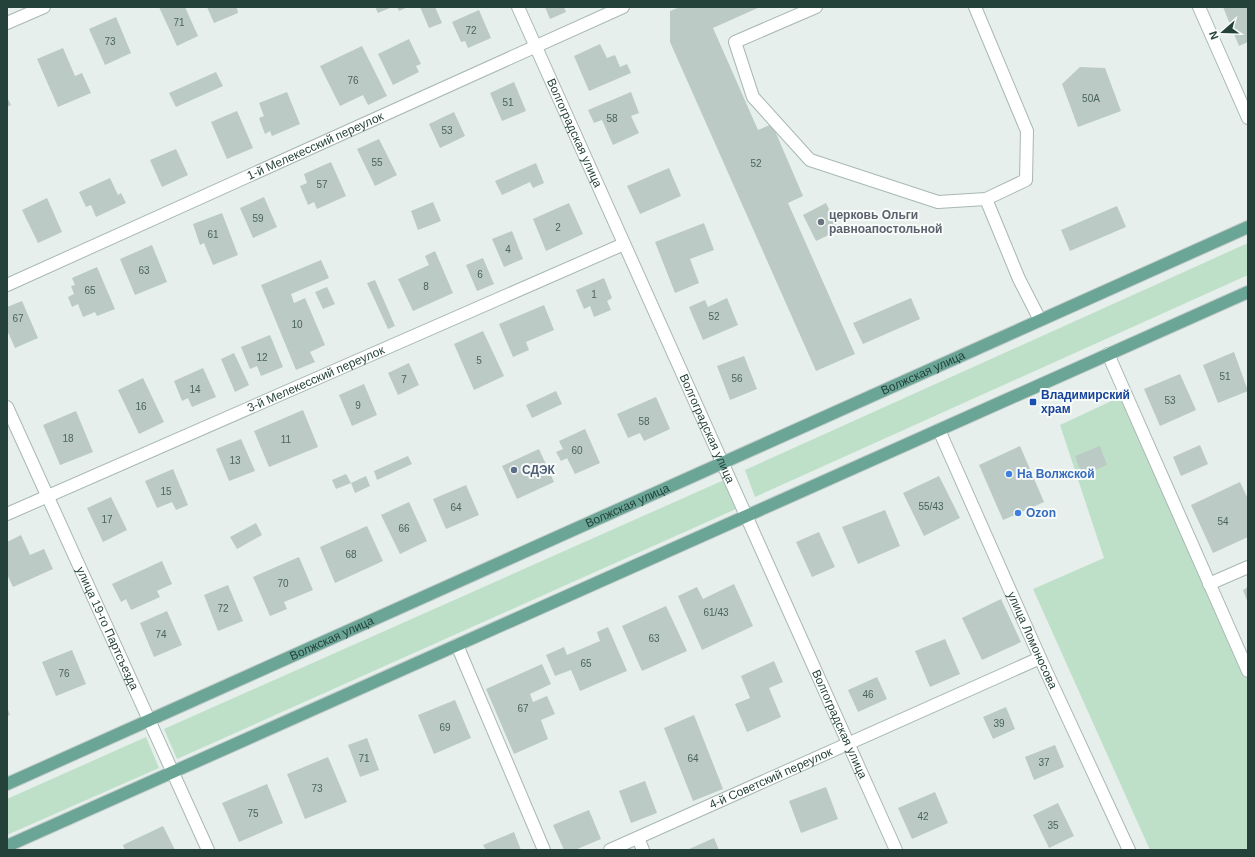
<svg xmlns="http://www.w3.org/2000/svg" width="1255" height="857" font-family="Arial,sans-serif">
<rect width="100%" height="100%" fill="#e6efeb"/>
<!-- green -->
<g fill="#bfe0c8">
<polygon points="1248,243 1248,275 755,497 745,470"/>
<polygon points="1122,396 1248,679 1248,850 1150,850 1033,589 1104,558 1060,425"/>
<polygon points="724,480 736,509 177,759 164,729"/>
<polygon points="146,737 159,768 7,835 7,799"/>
</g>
<!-- building -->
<g fill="#bbcac4">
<polygon points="159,7 185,7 198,36 177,46"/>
<polygon points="207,7 240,7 237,8 238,13 214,23"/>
<polygon points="375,7 392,7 378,13"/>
<polygon points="397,7 408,7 399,11"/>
<polygon points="420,7 435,7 442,23 429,28"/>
<polygon points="545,7 564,7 566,12 550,19"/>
<polygon points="680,7 760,7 713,28 758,130 772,124 803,196 788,203 855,354 816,371 670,42 670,11"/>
<polygon points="1223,7 1248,7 1248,42 1239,46"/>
<polygon points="479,10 491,38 468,48 465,41 461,42 452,22"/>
<polygon points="116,17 131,53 105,65 89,29"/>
<polygon points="409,39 421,64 416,66 419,72 393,85 378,54"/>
<polygon points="600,44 607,58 615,55 620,67 627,64 631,73 589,91 574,56"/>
<polygon points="362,46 387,96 368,105 363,95 340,106 320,66"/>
<polygon points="63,48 75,76 82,73 91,93 58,107 37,59"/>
<polygon points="1080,67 1105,68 1121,111 1078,127 1062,84"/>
<polygon points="216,72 223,86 176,107 169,93"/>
<polygon points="514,82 526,111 502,121 490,93"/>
<polygon points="287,92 300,124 272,136 270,131 265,134 259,118 264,116 259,103"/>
<polygon points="631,92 639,113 631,116 639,133 613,145 602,120 594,123 588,110"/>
<polygon points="7,97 11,105 7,107"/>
<polygon points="237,111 253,148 227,159 211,122"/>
<polygon points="454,112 465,136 440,148 429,124"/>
<polygon points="379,139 397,175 375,186 357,149"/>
<polygon points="176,149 188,175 162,187 150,160"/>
<polygon points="331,162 346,196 317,209 314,202 308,205 300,186 307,183 304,174"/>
<polygon points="536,163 544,183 533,188 530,182 502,195 495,181"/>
<polygon points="669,168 681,196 640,214 627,186"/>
<polygon points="110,178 118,195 121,193 126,203 96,217 91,205 86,207 79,192"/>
<polygon points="264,197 277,227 253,238 240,208"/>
<polygon points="47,198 62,232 38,243 22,210"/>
<polygon points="433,202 441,221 418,230 411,211"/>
<polygon points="569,203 583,234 546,251 533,219"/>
<polygon points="826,203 839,230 816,241 803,215"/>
<polygon points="1117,206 1126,227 1070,251 1061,230"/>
<polygon points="222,213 238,255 213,265 204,243 200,245 193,224"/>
<polygon points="704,223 714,250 690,259 699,283 675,293 655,242"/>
<polygon points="512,231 523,259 504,267 492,239"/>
<polygon points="152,245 167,282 135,295 120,259"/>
<polygon points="435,251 453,293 413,311 398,279 429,265 425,256"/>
<polygon points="483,258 494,284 477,291 466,265"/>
<polygon points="321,260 329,278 291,294 294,303 305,298 325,345 310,352 315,362 296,370 261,285"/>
<polygon points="97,267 115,309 97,316 95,312 83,317 78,304 72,307 68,297 74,294 71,286 75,285 72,278"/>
<polygon points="604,278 612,298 607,301 611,310 594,317 590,306 584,309 576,290"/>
<polygon points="375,280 395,326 388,329 367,283"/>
<polygon points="327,287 335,304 323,309 315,292"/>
<polygon points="727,298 738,325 703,340 689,307 705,300 708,307"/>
<polygon points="911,298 920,319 863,344 853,323"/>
<polygon points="22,301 38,338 15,348 7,330 7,307"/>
<polygon points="544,305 554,330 526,342 529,350 513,357 499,324"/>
<polygon points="483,331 504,376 474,390 454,344"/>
<polygon points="270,335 283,367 261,376 257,366 250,369 241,347"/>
<polygon points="1234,352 1248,391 1218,403 1203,365"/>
<polygon points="234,353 249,385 235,392 221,359"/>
<polygon points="744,356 757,389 730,400 717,366"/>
<polygon points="409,363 419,385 398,395 388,373"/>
<polygon points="203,368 216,397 192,407 188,398 182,401 174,381"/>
<polygon points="1180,374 1196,410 1160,426 1144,389"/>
<polygon points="143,378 164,422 139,434 118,390"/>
<polygon points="364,384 377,415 352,426 339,395"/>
<polygon points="556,391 562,404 532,418 526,405"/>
<polygon points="656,397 670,429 644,441 640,433 628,438 617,414"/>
<polygon points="303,410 318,447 269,467 254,431"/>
<polygon points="76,411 93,452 60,465 43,425"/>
<polygon points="585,429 600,463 575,474 567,458 561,461 556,452 563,449 559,441"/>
<polygon points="241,439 255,471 229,481 216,449"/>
<polygon points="1200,445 1208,464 1181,476 1173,457"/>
<polygon points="1020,446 1044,502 1003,520 979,465"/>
<polygon points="1100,446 1107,465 1082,475 1075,456"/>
<polygon points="539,449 554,482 517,499 502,466"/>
<polygon points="408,456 412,464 377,480 374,471"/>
<polygon points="173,469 188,505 176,510 172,502 157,508 145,481"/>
<polygon points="346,474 351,483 336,489 332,480"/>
<polygon points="366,476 370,486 355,493 351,483"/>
<polygon points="939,476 960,518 924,536 903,493"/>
<polygon points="1240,482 1248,499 1248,537 1213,553 1191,505"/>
<polygon points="466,485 479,515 446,529 433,499"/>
<polygon points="111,497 127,530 103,542 87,508"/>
<polygon points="409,502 427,541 400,554 381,515"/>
<polygon points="885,510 900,546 858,564 842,527"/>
<polygon points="256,523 262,535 237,549 230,537"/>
<polygon points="367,526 383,561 335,583 320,547"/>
<polygon points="819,532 835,567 812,577 796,542"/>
<polygon points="21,535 30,555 44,549 53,569 13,587 7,574 7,542"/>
<polygon points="299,557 313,590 284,602 287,609 270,616 253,577"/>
<polygon points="162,561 172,584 157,591 160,597 131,610 126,599 121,602 112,584"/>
<polygon points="734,584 753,626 702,650 678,596 697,587 703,599"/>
<polygon points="228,585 243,621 218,631 204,595"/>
<polygon points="1248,587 1248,603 1243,590"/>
<polygon points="1001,599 1021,642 982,660 962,618"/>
<polygon points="666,606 687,651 642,671 622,626"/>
<polygon points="167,611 182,645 154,657 140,623"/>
<polygon points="608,627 627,671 580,691 571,670 555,676 546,655 564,647 567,655 600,641 597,632"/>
<polygon points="945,639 960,674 930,687 915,651"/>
<polygon points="72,650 86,684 56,696 42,662"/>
<polygon points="774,661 783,682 769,688 781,717 747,732 735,704 750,698 741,676"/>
<polygon points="542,664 551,684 530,694 533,702 547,696 555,714 541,720 548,739 514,754 486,689"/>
<polygon points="877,677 887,699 858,712 848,690"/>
<polygon points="455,700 471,738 434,754 418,715"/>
<polygon points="7,707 10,715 7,716"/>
<polygon points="1006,707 1015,729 993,739 983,717"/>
<polygon points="694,715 723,789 693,801 664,728"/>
<polygon points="367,738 379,770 360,777 348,745"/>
<polygon points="1055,745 1064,767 1034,780 1025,757"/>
<polygon points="328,757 347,802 305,819 287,774"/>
<polygon points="645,781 657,813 631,823 619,791"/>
<polygon points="267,784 283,823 239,842 222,803"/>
<polygon points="826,787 838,819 801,833 789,801"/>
<polygon points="935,792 948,823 912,839 898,808"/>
<polygon points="1058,803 1074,836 1049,848 1033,815"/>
<polygon points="589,810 601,839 575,850 564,850 553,825"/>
<polygon points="163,826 175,850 125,850 123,845"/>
<polygon points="514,832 521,850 486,850 483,845"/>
<polygon points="714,838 719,850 687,850"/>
</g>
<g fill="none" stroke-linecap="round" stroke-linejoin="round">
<defs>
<g id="minor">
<path id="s1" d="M518 7 896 850"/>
<polyline points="816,7 735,42 753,97 810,160 938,202 986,199 1026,180 1027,131 975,7"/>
<polyline points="1199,7 1248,118"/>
<polyline points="7,23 44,7"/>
<polyline points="986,199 1019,279 1040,320"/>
<path id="s2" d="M7 285 623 7"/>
<polyline points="1108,354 1248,671"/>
<path id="s3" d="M7 407 208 850"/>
<path id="s4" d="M939 430 1040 658 1129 850"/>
<path id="s5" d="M7 514 624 244"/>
<polyline points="1209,584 1248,567"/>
<polyline points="457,645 544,850"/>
<polyline points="638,838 643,850"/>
<path id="s6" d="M610 850 1040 658"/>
</g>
<g id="major">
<path id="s7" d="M7 784 1248 227"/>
<polyline points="7,846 1248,292"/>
</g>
</defs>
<!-- minor casing -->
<use href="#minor" stroke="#a8b8b2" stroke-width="14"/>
<!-- major casing -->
<use href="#major" stroke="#c2cac8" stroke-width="14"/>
<!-- minor -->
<use href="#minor" stroke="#fff" stroke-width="12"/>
<!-- major -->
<use href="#major" stroke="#6aa596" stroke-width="12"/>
</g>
<!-- markers -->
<circle fill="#6b7280" stroke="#f7fbf9" stroke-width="1.5" cx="821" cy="222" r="4"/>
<rect fill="#1a4fb4" stroke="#f7fbf9" stroke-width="1.5" x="1029" y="398" width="8" height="8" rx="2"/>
<circle fill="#5c6f8a" stroke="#f7fbf9" stroke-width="1.5" cx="514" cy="470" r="4"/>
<g fill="#3f7fe0" stroke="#f7fbf9" stroke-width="1.5">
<circle cx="1009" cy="474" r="4"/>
<circle cx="1018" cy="513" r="4"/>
</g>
<g text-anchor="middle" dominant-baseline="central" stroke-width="4" stroke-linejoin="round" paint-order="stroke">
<!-- number labels -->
<g font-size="10" fill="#4a645c">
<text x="179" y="22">71</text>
<text x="471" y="30">72</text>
<text x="110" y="41">73</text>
<text x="353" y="80">76</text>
<text x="1091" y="98">50А</text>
<text x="508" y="102">51</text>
<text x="612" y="118">58</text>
<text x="447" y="130">53</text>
<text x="377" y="162">55</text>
<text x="756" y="163">52</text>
<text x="322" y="184">57</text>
<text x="258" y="218">59</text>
<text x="558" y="227">2</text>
<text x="213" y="234">61</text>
<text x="508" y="249">4</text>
<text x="144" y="270">63</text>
<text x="480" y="274">6</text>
<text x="426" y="286">8</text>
<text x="90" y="290">65</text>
<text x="594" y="294">1</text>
<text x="714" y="316">52</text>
<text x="18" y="318">67</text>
<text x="297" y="324">10</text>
<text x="262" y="357">12</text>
<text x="479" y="360">5</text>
<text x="1225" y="376">51</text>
<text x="737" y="378">56</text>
<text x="404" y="379">7</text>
<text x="195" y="389">14</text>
<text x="1170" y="400">53</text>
<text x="358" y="405">9</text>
<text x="141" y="406">16</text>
<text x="644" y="421">58</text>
<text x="68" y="438">18</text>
<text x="286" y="439">11</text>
<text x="577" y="450">60</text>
<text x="235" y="460">13</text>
<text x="166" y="491">15</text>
<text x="931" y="506">55/43</text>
<text x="456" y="507">64</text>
<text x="107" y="519">17</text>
<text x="1223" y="521">54</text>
<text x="404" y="528">66</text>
<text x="351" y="554">68</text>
<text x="283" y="583">70</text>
<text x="223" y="608">72</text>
<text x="716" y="612">61/43</text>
<text x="161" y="634">74</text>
<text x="654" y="638">63</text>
<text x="586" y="663">65</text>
<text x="64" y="673">76</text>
<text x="868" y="694">46</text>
<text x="523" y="708">67</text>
<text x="999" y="723">39</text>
<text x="445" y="727">69</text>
<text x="364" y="758">71</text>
<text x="693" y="758">64</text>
<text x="1044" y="762">37</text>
<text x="317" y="788">73</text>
<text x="253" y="813">75</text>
<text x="923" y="816">42</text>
<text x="1053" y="825">35</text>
</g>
<!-- street labels -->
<g font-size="12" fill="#24423a" stroke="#f7fbf9">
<text stroke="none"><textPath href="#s1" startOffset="138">Волгоградская улица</textPath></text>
<text stroke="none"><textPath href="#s2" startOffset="338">1-й Мелекесский переулок</textPath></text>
<text stroke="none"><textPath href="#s7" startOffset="1004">Волжская улица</textPath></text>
<text stroke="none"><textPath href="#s5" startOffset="337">3-й Мелекесский переулок</textPath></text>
<text stroke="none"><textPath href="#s1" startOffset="462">Волгоградская улица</textPath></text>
<text stroke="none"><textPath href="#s7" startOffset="680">Волжская улица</textPath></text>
<text stroke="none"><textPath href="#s3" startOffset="243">улица 19-го Партсъезда</textPath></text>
<text stroke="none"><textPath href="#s7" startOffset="356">Волжская улица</textPath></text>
<text stroke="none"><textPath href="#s4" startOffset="230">улица Ломоносова</textPath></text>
<text stroke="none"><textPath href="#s1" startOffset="786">Волгоградская улица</textPath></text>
<text stroke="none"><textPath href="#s6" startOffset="176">4-й Советский переулок</textPath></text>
</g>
<!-- worship labels -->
<g font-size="12" font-weight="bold" fill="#5b616d" stroke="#f7fbf9" text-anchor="start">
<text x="829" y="215">церковь Ольги<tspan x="829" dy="14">равноапостольной</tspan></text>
</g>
<!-- transit labels -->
<g font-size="12" font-weight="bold" fill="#164399" stroke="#f7fbf9" text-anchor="start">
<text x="1041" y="395">Владимирский<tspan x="1041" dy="14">храм</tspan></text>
</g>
<!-- service labels -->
<g font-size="12" font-weight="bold" fill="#4e5e75" stroke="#f7fbf9" text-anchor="start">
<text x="522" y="470">СДЭК</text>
</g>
<!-- shop labels -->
<g font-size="12" font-weight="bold" fill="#366cbe" stroke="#f7fbf9" text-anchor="start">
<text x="1017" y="474">На Волжской</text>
<text x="1026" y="513">Ozon</text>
</g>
</g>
<!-- border -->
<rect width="1255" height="857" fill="none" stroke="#24423a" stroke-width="16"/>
<!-- north arrow -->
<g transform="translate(1223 32) rotate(250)" stroke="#f7fbf9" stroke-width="3" paint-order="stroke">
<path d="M0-3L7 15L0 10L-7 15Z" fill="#24423a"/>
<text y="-6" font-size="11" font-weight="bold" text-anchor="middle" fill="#24423a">N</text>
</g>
</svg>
